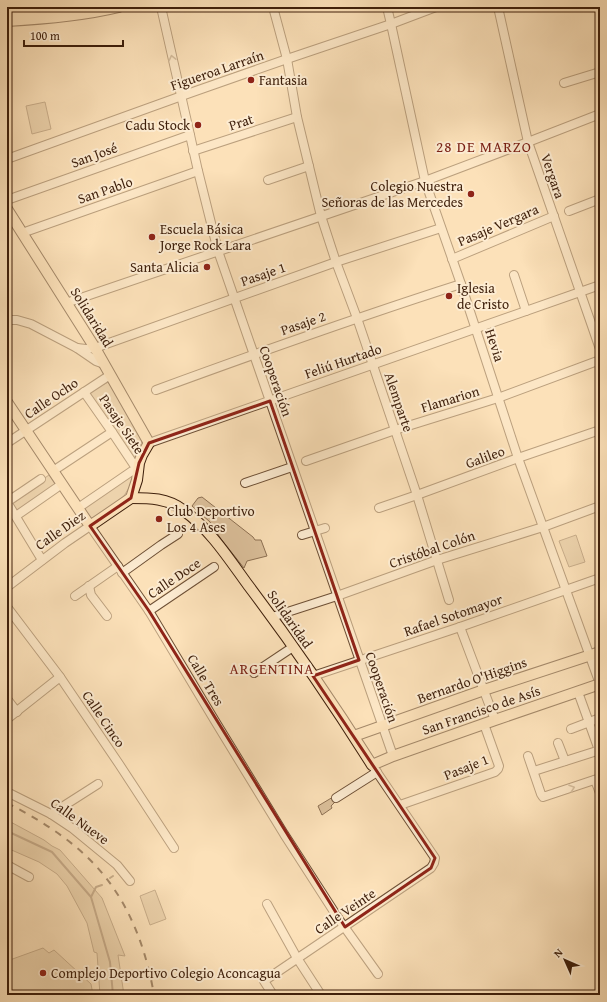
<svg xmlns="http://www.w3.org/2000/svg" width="607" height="1002" font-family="'Gentium Book Plus',serif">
<rect width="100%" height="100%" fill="#fce1b9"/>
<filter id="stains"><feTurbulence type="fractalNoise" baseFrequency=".005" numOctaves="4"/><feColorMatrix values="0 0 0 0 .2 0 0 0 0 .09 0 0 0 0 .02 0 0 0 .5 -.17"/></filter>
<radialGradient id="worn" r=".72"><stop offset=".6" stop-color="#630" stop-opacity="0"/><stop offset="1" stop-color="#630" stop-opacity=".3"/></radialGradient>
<!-- green -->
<g fill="#dcc09b" stroke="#8d7053">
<polygon points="45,102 51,129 32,134 26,106"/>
<polygon points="108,382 127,412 142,441 138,452 134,458 88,393"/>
<path d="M134 473C132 479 131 486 127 491 121 503 105 510 95 518H91L83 507Z"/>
<polygon points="49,475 57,487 16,514 9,503"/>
<polygon points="202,497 253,537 255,540 261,540 267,556 247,561 244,568 221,539 210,522 192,506 198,498"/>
<polygon points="576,535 585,562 569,567 559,541"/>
<polygon points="333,797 335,799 335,802 331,806 332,808 322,815 318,806"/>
<polygon points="7,820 44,840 52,846 60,850 102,898 125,956 118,955 124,995 100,995 97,953 94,952 87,923 67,886 57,874 39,862 7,848"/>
<polygon points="155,890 166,919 150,925 140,896"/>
<polygon points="43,948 49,953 54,950 91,984 93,995 7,995 7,961"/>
</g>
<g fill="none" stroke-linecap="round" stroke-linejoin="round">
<!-- stream -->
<g stroke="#896c50" stroke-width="2">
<polyline points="7,831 52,852 91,897 110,962 113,995"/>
<polyline points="110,878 113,876"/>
<polyline points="91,897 96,887 102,885"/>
</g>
<defs>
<g id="minor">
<polyline points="161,7 190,135 198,171 218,251 393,756"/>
<polyline points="273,7 287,59 297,117 321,216 336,262 357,318 417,495 449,600"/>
<polyline points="387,7 391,24 425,181 461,284 518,458 600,684"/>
<polyline points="498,7 528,142 600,349"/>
<polyline points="564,83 600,72"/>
<polyline points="193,151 297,117"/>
<polyline points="7,159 190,93 287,59 391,24 436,7"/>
<polyline points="268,180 309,166"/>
<polyline points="7,200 190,135"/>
<polyline points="569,211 600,199"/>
<polyline points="22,233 198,171"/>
<polyline points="452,259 554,216"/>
<polyline points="514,275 526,311"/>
<polyline points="66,303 425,181 528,142 600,114"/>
<polyline points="7,320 17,320 31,324 77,348 96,361 104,364"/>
<polyline points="77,348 86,349 95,348 336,262 441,228"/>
<path d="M156 390C257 353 358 317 461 284"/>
<polyline points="7,443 110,375"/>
<polyline points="149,443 580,292 600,285"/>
<polyline points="306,461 395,430 498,398 600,360"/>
<polyline points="53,471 112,432"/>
<polyline points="245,483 292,467"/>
<polyline points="7,502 42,560"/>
<polyline points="7,502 41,479"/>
<polyline points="78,508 132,471 138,471 112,432 84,392"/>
<polyline points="379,508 417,495 518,458 600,430"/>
<polyline points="16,516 62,484"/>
<polyline points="302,535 325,528"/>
<polyline points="122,573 161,545 178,534"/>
<polyline points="89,586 91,595 107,616"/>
<polyline points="7,587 65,543 90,526 149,611 215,721 284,834 340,921 348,932 378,974"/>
<polyline points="75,596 118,566"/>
<polyline points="7,607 60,677 119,764 174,848"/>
<polyline points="149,611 214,567"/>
<polyline points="272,617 337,596 437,560 543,527 600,506"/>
<polyline points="460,627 495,720"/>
<polyline points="254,673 293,647"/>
<polyline points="313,676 460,627 600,578"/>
<polyline points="578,692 600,753"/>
<polyline points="7,699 17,712"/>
<polyline points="7,719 60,677"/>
<polyline points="571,729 600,718"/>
<polyline points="558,743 565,761"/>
<polyline points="528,756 541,794 543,797 600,778"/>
<polyline points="534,771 600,750"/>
<polyline points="595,780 600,793"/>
<polyline points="7,792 51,814 72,828 117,865 130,881"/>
<polyline points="336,798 377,772"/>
<polyline points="400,805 495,772 498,769 499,766 484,724"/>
<polyline points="51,814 98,784"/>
<polyline points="7,865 29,877"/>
<polyline points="267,904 297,958 321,995"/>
<polyline points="273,995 264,981 431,868 434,863 435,858 372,765"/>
</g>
<g id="major">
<polyline points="7,13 58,10 78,7"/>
<path d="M7 21C45 19 82 16 119 7"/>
<polyline points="7,209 95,348 149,443 142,455 139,463 137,480 131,498"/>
<polyline points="7,402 90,526 131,498"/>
<path d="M131 498C150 498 167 498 183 510 210 529 229 559 248 585 292 643 333 703 372 765L393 756 495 720 600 684"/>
<polyline points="354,736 484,690 600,652"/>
</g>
</defs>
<!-- minor casing -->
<use href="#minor" stroke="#6e5036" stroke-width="10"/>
<!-- major casing -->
<use href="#major" stroke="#3e1f0b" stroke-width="12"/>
<!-- minor -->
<use href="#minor" stroke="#fdecd2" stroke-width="8"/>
<!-- major -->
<use href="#major" stroke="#fce1b9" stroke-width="10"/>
<!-- rail -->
<path stroke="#3e1f0b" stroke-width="2" stroke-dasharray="7 7" stroke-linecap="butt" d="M7 803C39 819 72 840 96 866 129 902 146 948 154 995"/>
</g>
<!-- one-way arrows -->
<defs><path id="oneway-chevron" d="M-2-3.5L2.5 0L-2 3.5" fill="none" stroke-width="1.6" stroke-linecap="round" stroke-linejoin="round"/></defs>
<g stroke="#a79078">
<use href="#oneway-chevron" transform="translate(172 58) rotate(-103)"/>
<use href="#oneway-chevron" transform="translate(572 788) rotate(-19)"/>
</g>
<!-- marked area -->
<path d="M0 0H607V1002H0ZM270 401 359 660 313 676 435 858 431 868 345 927 149 611 90 526 131 498 139 463 149 443Z" fill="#fce1b9" fill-opacity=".55" fill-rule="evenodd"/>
<path fill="none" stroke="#8f2418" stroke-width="3" stroke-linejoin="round" d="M270 401 359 660 313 676 435 858 431 868 345 927 149 611 90 526 131 498 139 463 149 443Z"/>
<!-- markers -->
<g fill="#8f2418" stroke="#fdecd2" stroke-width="1.5">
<circle cx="251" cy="80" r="4"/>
<circle cx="198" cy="125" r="4"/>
<circle cx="471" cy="194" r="4"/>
<circle cx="152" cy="237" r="4"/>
<circle cx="207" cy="267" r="4"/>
<circle cx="449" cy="296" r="4"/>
<circle cx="159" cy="519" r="4"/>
<circle cx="43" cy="973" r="4"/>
</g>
<g text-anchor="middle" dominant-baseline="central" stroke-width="4" stroke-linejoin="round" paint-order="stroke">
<!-- street labels -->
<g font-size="14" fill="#3e1f0b" stroke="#fdecd2">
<text transform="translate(217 70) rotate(-19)">Figueroa Larraín</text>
<text transform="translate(241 122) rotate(-18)">Prat</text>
<text transform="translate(94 155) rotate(-20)">San José</text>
<text transform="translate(553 176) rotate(71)">Vergara</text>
<text transform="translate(105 190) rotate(-19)">San Pablo</text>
<text transform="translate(498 225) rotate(-23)">Pasaje Vergara</text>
<text transform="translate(263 274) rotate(-19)">Pasaje 1</text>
<text transform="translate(92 317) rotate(58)">Solidaridad</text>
<text transform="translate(303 323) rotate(-19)">Pasaje 2</text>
<text transform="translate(495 345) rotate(72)">Hevia</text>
<text transform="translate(343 361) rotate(-19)">Feliú Hurtado</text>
<text transform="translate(276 381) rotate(71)">Cooperación</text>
<text transform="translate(51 398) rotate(-34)">Calle Ocho</text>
<text transform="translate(450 399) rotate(-17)">Flamarion</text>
<text transform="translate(399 402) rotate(71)">Alemparte</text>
<text transform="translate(122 424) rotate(56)">Pasaje Siete</text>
<text transform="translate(485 457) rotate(-20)">Galileo</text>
<text transform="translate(60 530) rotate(-35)">Calle Diez</text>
<text transform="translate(432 549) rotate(-19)">Cristóbal Colón</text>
<text transform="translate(174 578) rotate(-34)">Calle Doce</text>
<text transform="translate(453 615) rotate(-19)">Rafael Sotomayor</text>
<text transform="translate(290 619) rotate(55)">Solidaridad</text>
<text transform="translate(206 680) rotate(59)">Calle Tres</text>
<text transform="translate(472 680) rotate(-19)">Bernardo O'Higgins</text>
<text transform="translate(382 687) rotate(71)">Cooperación</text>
<text transform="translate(481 710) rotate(-19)">San Francisco de Asís</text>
<text transform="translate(104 719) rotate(56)">Calle Cinco</text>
<text transform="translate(466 767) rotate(-22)">Pasaje 1</text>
<text transform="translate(80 821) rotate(36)">Calle Nueve</text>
<text transform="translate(345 911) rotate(-34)">Calle Veinte</text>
</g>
<!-- poi labels -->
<g font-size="14" fill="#3e1f0b" stroke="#fdecd2" text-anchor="start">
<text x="259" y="80">Fantasia</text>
<text x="190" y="125" text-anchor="end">Cadu Stock</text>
<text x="463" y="186" text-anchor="end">Colegio Nuestra<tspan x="463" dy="16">Señoras de las Mercedes</tspan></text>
<text x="160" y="229">Escuela Básica<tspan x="160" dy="16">Jorge Rock Lara</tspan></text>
<text x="199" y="267" text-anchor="end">Santa Alicia</text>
<text x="457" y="288">Iglesia<tspan x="457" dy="16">de Cristo</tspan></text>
<text x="167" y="511">Club Deportivo<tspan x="167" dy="16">Los 4 Ases</tspan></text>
<text x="51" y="973">Complejo Deportivo Colegio Aconcagua</text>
</g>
<!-- neighbourhood labels -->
<g font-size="15" letter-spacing="1" fill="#7a1f14" stroke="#fdecd2">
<text x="484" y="146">28 DE MARZO</text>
<text x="272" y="668">ARGENTINA</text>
</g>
</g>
<!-- margin -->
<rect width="607" height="1002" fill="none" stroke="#fce1b9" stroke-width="24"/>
<rect x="8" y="8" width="591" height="986" fill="none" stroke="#3e1f0b" stroke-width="2"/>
<rect x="12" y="12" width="583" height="978" fill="none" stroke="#3e1f0b"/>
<!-- north arrow -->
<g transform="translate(565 960) rotate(315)" stroke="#fdecd2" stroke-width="3" paint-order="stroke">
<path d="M0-3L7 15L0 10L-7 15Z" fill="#3e1f0b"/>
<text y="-6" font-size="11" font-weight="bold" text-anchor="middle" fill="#3e1f0b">N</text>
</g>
<!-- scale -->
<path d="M24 40v6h99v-6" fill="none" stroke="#3e1f0b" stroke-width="2"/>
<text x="30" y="40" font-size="12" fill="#3e1f0b" stroke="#fdecd2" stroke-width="3" paint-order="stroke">100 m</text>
<rect width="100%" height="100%" filter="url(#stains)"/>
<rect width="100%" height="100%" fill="url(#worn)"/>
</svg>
